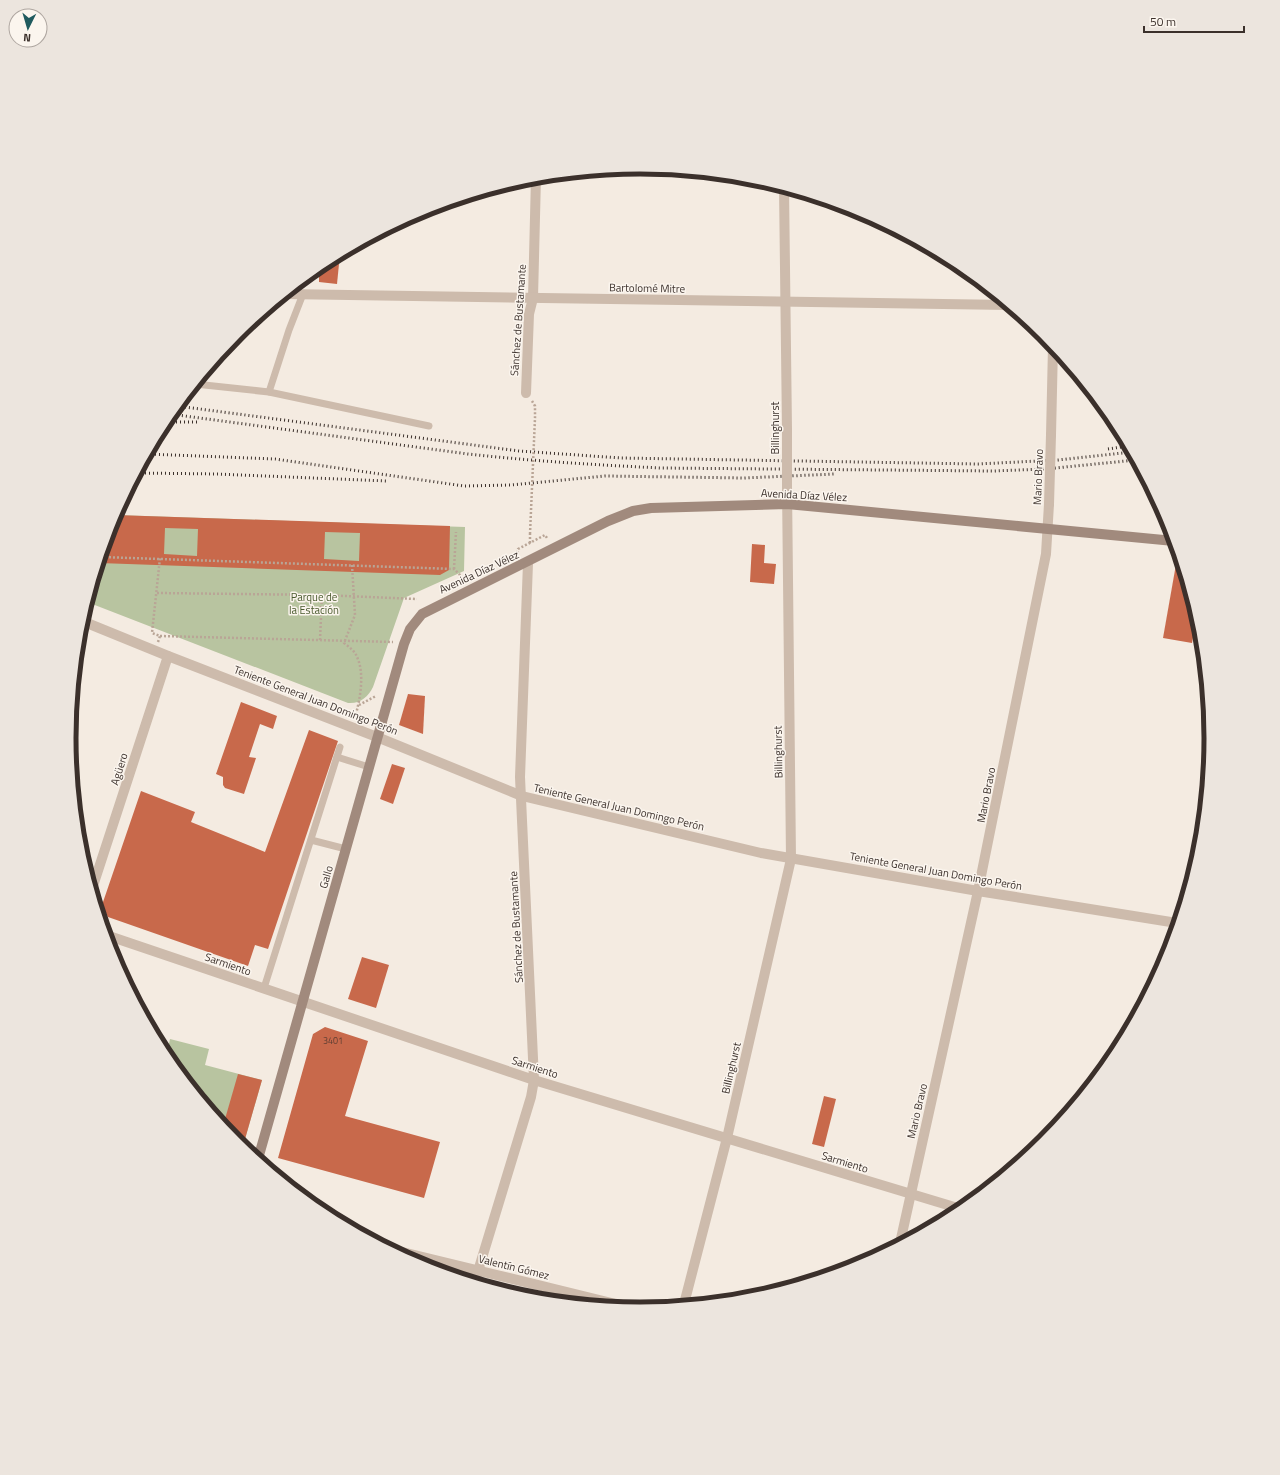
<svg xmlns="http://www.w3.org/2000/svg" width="1280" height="1475" font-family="'Titillium Web',sans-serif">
<rect width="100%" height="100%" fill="#f4ebe1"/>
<!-- green -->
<g fill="#b8c4a0">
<path d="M115 515 465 527 464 571 404 598 373 687C368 697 360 704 348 703L87 602Z"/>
<polygon points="170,1039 209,1049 205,1065 262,1080 243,1146 236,1141 165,1055 161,1046 168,1048"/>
</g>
<!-- building -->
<g fill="#c8694b" fill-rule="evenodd">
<polygon points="340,254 337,284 319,282 319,266"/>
<path d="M115 515 450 526 449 570 440 575 99 563ZM165 528 198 529 197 556 164 554ZM325 532 360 533 359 561 324 559Z"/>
<polygon points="752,544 765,545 764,563 776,564 774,584 750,582"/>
<polygon points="1178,553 1197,616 1192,643 1163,638"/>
<polygon points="408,694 425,696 423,734 399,725"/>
<polygon points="241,702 277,716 273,729 260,724 249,757 256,758 244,794 225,788 223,785 223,777 216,774"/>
<polygon points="309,730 338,741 268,949 255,945 248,966 108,917 102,905 141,791 195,812 191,822 265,852"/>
<polygon points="392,764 405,768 393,804 380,799"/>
<polygon points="362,957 389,965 376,1008 348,999"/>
<polygon points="325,1027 368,1041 345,1116 440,1142 424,1198 278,1158 313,1034"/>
<polygon points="238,1074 262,1080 243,1146 223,1126"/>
<polygon points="824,1096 836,1099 824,1147 812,1144"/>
</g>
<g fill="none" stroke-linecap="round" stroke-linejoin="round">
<!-- path -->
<g stroke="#b9a596" stroke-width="2.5" stroke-dasharray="2 2" stroke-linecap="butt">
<polyline points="532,401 535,406 535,418"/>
<polyline points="530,543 530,534"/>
<polyline points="517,553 518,549 545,535 547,538"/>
<polyline points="101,557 454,569 461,576"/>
<path d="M352 565 355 615 344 643C349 647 355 651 357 657 365 673 360 701 355 717"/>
<polyline points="454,569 456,532"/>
<polyline points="157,593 322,595 417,599"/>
<polyline points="160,636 393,642"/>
<polyline points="320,640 322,595"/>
<polyline points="158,642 160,636 152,633 160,558"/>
<polyline points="359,705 376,696"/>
</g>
<!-- service -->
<g stroke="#cdbbac" stroke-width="7">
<polyline points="195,384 269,392 429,426"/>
<polyline points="269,392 289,330 303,294"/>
<polyline points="337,757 369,767"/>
<polyline points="311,840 346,849"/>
<polyline points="264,988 340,747"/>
</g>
<!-- minor -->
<g stroke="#cdbbac" stroke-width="10">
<polyline points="784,187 787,430"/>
<polyline points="526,393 529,314 533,298 536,177"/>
<polyline points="1051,435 1053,346"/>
<polyline points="82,621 168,656 377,737 522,796 761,853 978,891 1177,923"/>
<polyline points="92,889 168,656"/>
<polyline points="106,935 534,1080 961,1209"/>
<polyline points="900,1243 978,891 1046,554 1049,504"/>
<polyline points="394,1250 628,1307"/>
<polyline points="475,1281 531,1097 534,1080 520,777 528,563"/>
<polyline points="684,1304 727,1138 791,859 787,487"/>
</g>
<!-- tertiary -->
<polyline stroke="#cdbbac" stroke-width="10" points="284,294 1009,305"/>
<!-- secondary -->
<polyline stroke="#a18a7d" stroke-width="10" points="258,1159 404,644 410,629 422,614 608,521 633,511 651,508 787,504 1174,541"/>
<!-- rail -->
<g stroke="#3b302b" stroke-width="3" stroke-dasharray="1 3" stroke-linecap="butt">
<polyline points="177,406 519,451 621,458 978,464 1058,460 1132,452"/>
<path d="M170 414 468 454C532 461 597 465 661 468L993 471 1045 469 1136 460"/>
<polyline points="164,422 197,422"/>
<polyline points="1108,449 1128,446"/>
<polyline points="147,454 275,459 464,486 511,485 605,476 744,478 835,474"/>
<polyline points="137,473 216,474 387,481"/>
</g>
<!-- path-bridge -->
<polyline stroke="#b9a596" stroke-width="2.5" stroke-dasharray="2 2" stroke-linecap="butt" points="530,534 535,418"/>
<!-- minor-bridge -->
<g stroke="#cdbbac" stroke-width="10">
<polyline points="787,487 787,430"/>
<polyline points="1049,504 1051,435"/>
</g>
</g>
<g text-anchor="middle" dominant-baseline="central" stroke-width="3" stroke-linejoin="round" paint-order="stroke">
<!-- number labels -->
<g font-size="9" fill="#5e3e33">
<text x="333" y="1040">3401</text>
</g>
<!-- street labels -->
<g font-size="11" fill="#3b302b" stroke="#fbf5ee">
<text transform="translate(647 288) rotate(1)">Bartolomé Mitre</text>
<text transform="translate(518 320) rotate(-86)">Sánchez de Bustamante</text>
<text transform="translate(775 428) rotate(-90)">Billinghurst</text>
<text transform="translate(1038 477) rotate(-88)">Mario Bravo</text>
<text transform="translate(804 495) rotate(3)">Avenida Díaz Vélez</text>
<text transform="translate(479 572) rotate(-25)">Avenida Díaz Vélez</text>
<text transform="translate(316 700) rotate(21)">Teniente General Juan Domingo Perón</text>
<text transform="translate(778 752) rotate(-91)">Billinghurst</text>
<text transform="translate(119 769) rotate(-72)">Agüero</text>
<text transform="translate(986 795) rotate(-79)">Mario Bravo</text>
<text transform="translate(619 807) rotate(13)">Teniente General Juan Domingo Perón</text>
<text transform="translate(936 871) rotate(10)">Teniente General Juan Domingo Perón</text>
<text transform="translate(326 877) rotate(-74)">Gallo</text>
<text transform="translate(516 927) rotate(-93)">Sánchez de Bustamante</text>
<text transform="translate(228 964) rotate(19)">Sarmiento</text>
<text transform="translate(535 1067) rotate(18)">Sarmiento</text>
<text transform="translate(731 1068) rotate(-77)">Billinghurst</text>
<text transform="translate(917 1111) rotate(-77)">Mario Bravo</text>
<text transform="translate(845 1162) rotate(17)">Sarmiento</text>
<text transform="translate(514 1267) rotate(14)">Valentín Gómez</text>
</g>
<!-- park labels -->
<g font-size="11" fill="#4a5a2e" stroke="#fbf5ee">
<text x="314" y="597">Parque de<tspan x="314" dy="13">la Estación</tspan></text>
</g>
</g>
<!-- crop -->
<path d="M0 0H1280V1475H0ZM76 738a564 564 0 1 1 1128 0a564 564 0 1 1-1128 0Z" fill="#ece5de" fill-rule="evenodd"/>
<path fill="none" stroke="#3b302b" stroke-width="5" d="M76 738a564 564 0 1 1 1128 0a564 564 0 1 1-1128 0Z"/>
<!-- north arrow -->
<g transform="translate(28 28) rotate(185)"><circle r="19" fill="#fbf5ee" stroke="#aea6a0"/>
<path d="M0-3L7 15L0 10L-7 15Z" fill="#1f5a5e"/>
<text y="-6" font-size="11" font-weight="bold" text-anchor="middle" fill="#3b302b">N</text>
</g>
<!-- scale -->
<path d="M1144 26v6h100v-6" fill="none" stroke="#3b302b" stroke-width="2"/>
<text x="1150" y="26" font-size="12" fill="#3b302b" stroke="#fbf5ee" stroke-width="3" paint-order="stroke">50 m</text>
</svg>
